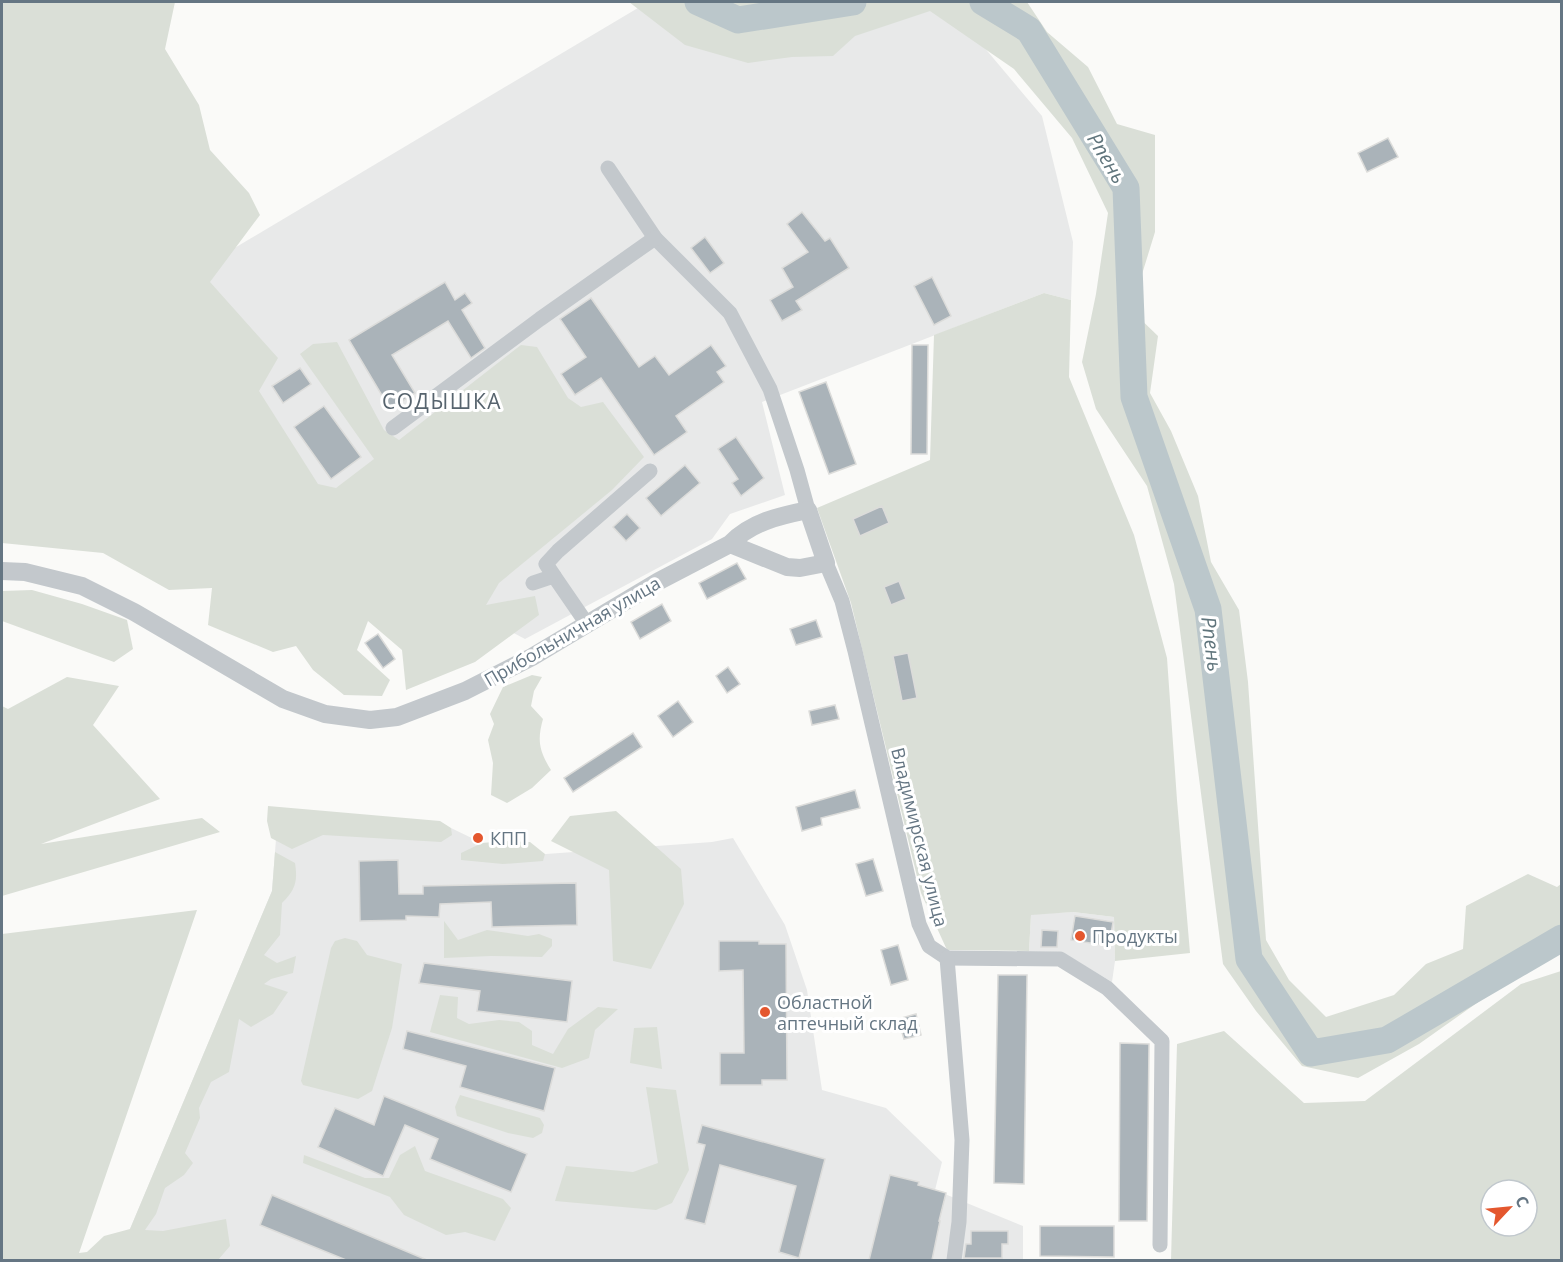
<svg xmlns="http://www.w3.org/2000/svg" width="1563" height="1262" font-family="'Open Sans',sans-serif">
<rect width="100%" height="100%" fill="#fafaf8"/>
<!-- built -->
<g fill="#e8e9e9">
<polygon points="648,2 946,2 1042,116 1073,242 1071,300 1044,293 762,402 785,495 730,514 712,539 525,639 331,536 179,281"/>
<polygon points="278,813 451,828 482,843 475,859 712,842 733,838 785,925 807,990 822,1090 886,1108 942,1162 935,1190 1023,1226 1023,1260 117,1260 272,891"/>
<polygon points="1073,912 1114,917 1115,961 1112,982 1062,952 1029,951 1031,914"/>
</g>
<!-- green -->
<g fill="#dadfd7" fill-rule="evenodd">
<polygon points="2,2 175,2 165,49 199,105 210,150 249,193 260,215 210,282 278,358 259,391 318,484 336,488 374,459 300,354 313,344 337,342 384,430 399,440 521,345 537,347 568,398 581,407 603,402 644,457 612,490 499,583 486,605 535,596 539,615 475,662 406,690 402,650 368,621 357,650 390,680 382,696 344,695 313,670 296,646 273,652 208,625 212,588 169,590 103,553 2,543"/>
<polygon points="629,2 1027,2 1047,32 1088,67 1117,124 1155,135 1155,232 1131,310 1158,336 1150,393 1171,431 1198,496 1211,562 1239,610 1248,682 1266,940 1289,980 1326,1017 1394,995 1426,964 1463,949 1466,906 1528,874 1557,887 1561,884 1561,953 1522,971 1419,1044 1358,1078 1302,1066 1256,1011 1223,964 1174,584 1147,486 1096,409 1082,362 1096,294 1108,213 1072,138 1014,69 930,11 855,36 833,56 792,57 748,63 685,45"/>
<polygon points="1044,293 1071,300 1069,377 1134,535 1167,658 1177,800 1190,953 1115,961 1114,917 1073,912 1031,915 1029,951 947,950 921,893 851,603 817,508 930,460 934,335"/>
<polygon points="32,590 82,604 127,620 133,649 114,662 2,621 2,591"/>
<path d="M532 675 542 677 534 691 531 706 543 719C537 740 539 751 551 770L532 788 507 803 491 795 493 763 488 740 494 724 490 714 503 687Z"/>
<polygon points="67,677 119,686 93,725 160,799 41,844 202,818 220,832 2,896 2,706 8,709"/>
<polygon points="268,806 440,821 451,828 452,835 441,842 323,835 292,849 271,838 267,821"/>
<polygon points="616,811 681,869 684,904 651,969 613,961 609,870 551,841 570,816"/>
<polygon points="504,841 530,842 545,854 543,861 503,864 461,860 461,853 482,843"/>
<path d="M275 852 295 863C298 882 295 890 282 903L280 935 264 955 277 963 296 956 293 973 271 979 264 984 288 992 273 1014 251 1027 239 1019 229 1072 211 1082 199 1108 200 1118 185 1153 193 1163 184 1175 165 1188 156 1214 145 1230 163 1231 226 1219 230 1246 218 1260H2V934L197 910 79 1253 87 1252 104 1236 130 1229 272 891Z"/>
<polygon points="444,921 458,940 487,930 528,936 539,934 552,939 552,946 542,957 491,956 444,958"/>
<polygon points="345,938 357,941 367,955 402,964 392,1028 372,1091 358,1099 303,1085 301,1081 331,948 335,941"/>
<path d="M1561 971V1260H1171L1177 1044 1224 1031 1304 1103 1365 1101 1521 984ZM1491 1190H1527V1226H1491Z"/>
<polygon points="440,995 458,997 457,1018 469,1024 499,1020 519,1022 532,1031 532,1045 553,1054 568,1029 598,1007 618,1009 595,1030 589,1058 562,1068 430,1032"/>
<polygon points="657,1027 662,1069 630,1063 634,1028"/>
<polygon points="646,1087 676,1090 689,1170 672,1203 656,1210 555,1201 566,1166 633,1172 658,1163"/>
<polygon points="460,1095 540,1118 544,1125 542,1133 533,1138 508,1133 457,1116 455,1107"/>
<polygon points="415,1146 425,1171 503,1199 511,1208 495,1241 465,1232 446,1235 404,1215 390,1197 303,1163 304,1155 365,1178 389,1178 400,1155"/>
</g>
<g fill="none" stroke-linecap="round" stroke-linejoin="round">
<!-- river -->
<g stroke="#bbc7cb" stroke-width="27">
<polyline points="698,2 738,20 853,2"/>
<polyline points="983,2 1029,30 1126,188 1134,397 1208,609 1249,959 1311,1053 1387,1040 1562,938"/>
</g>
</g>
<!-- building -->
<g fill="#aab3b9" stroke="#dcdcda" stroke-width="1.5">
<polygon points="1388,138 1398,157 1367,172 1358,153"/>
<polygon points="802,212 825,241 830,238 849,268 796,301 802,310 782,321 770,300 793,287 782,268 808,252 787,224"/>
<polygon points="705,237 724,263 710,273 691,248"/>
<polygon points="932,277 951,316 934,325 914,286"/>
<polygon points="445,282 455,300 465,293 472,303 462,310 485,348 471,358 448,321 392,355 415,393 390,409 349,340"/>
<polygon points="591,298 639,367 655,356 669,375 711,345 726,366 717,372 724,382 676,416 687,432 654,455 601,378 575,395 561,374 586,357 560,319"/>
<polygon points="912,345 928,345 927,454 911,454"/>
<polygon points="300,368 311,384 283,403 272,386"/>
<polygon points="826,382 856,464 829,474 799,392"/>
<polygon points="324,406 361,457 331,479 294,427"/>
<polygon points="736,437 764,478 741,496 732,483 738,479 718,449"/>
<polygon points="685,465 700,483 661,516 646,498"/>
<polygon points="882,506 889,523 860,536 853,519"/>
<polygon points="627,514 640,528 626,541 613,527"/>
<polygon points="737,563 746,579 707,599 699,583"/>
<polygon points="899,581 906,599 891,605 884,587"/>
<polygon points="662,604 671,621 640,639 631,622"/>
<polygon points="816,620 822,637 796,645 790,629"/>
<polygon points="378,634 395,659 383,668 365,643"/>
<polygon points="908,653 917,698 902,701 893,656"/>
<polygon points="728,667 740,684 727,693 716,676"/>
<polygon points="678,701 693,722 673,737 658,716"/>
<polygon points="835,705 839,719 812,725 809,711"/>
<polygon points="633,733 642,747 573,792 564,778"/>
<polygon points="855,790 860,808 821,818 822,825 802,831 796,807"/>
<polygon points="873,859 883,891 866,896 856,864"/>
<polygon points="398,860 399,894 423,894 423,886 576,883 577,925 492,927 491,902 440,904 439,917 406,916 406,920 360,921 359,861"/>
<polygon points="1075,916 1113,922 1109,946 1071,940"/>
<polygon points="1042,930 1058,931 1057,947 1041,947"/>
<polygon points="719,941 759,941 759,944 786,944 787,1080 762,1080 762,1085 720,1085 720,1053 744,1053 743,970 719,971"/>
<polygon points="898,945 908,980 891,985 881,950"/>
<polygon points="424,963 572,981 567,1022 477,1011 480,991 419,983"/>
<polygon points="998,975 1027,975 1024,1184 994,1183"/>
<polygon points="916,1014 921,1035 904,1039 898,1019"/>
<polygon points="407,1031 555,1068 544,1111 460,1087 466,1066 403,1049"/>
<polygon points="1120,1043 1149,1044 1147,1221 1119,1221"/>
<polygon points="384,1096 527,1154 511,1192 430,1159 438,1139 405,1125 383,1176 318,1147 335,1108 374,1125"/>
<polygon points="702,1125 825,1159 799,1258 779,1252 796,1186 720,1165 705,1224 685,1219 705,1145 697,1143"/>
<polygon points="890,1175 919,1182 918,1185 946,1193 939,1221 940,1221 932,1260 869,1260"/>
<polygon points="272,1195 427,1260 346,1260 260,1225"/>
<polygon points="1040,1226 1114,1226 1114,1257 1040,1256"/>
<polygon points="971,1231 1008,1231 1008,1244 1002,1244 1002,1258 964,1258 966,1244 971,1244"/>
</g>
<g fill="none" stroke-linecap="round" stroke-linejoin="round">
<!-- minor -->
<g stroke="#c3c8cc" stroke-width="15">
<polyline points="608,168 655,238 730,313 770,389 797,470 808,510"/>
<polyline points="393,428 540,319 655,238"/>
<polyline points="826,563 842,601 855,651 919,924 929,946 947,958"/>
<polyline points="554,576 546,564 558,551 650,471"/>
<polyline points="533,583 554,576 587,624"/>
<polyline points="947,958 1060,959 1107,988 1162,1041 1160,1245"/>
<polyline points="947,958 962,1140 959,1222 954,1260"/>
</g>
<!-- tertiary -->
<path stroke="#c3c8cc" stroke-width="18" d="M2 571 25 572 82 586 134 612 283 699 325 714 370 720 397 717 465 691 532 657 659 581 730 544C751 522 779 516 808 510L826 563 800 568 787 567 730 544"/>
</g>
<!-- markers -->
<g fill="#e4572e" stroke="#fff" stroke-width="2">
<circle cx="478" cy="838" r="6"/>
<circle cx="1080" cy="936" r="6"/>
<circle cx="765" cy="1012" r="6"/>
</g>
<g text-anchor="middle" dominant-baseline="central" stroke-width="6" stroke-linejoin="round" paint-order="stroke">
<!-- street labels -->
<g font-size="18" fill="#657683" stroke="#fff">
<text transform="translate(572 631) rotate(-30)">Прибольничная улица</text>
<text transform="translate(920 837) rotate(76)">Владимирская улица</text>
</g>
<!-- poi labels -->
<g font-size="18" fill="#657683" stroke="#fff" text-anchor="start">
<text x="490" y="838">КПП</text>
<text x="1092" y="936">Продукты</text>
<text x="777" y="1002">Областной<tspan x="777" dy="21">аптечный склад</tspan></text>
</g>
<!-- water labels -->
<g font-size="20" font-style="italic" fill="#60757c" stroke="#fff">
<text transform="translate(1107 158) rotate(59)">Рпень</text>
<text transform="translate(1212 644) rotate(83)">Рпень</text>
</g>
<!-- quarter labels -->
<g font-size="21" letter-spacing="1.5" fill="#57646e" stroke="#fff">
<text x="442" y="401">СОДЫШКА</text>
</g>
</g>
<!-- border -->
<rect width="1563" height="1262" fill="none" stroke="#657683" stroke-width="6"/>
<!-- north arrow -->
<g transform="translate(1509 1208) rotate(64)"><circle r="28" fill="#ffffff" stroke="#c1c8cd" stroke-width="1.5"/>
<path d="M0-4.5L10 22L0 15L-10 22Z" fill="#e4572e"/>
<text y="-9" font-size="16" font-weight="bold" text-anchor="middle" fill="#657683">С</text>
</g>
</svg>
